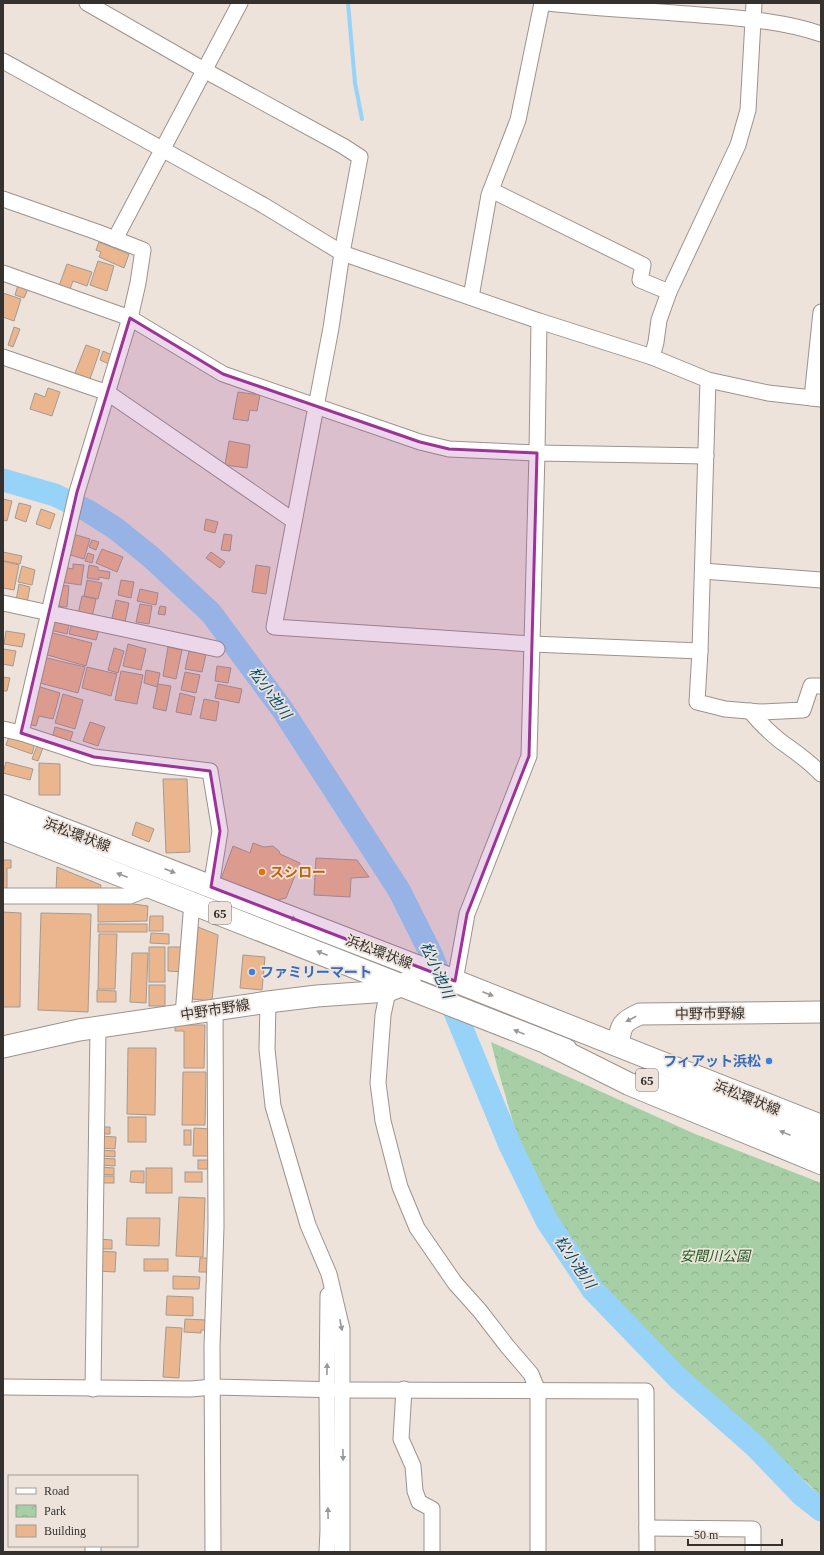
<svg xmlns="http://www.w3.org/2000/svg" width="824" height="1555" font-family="'Times New Roman','Noto Sans JP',serif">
<defs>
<pattern id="park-crowns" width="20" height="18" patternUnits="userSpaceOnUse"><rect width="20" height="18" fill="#a6cfa5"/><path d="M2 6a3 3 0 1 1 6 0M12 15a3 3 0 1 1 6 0" fill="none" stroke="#90b28e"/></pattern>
</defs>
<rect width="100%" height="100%" fill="#ede3db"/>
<!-- park -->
<polygon fill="url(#park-crowns)" points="491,1042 695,1134 821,1183 821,1496 735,1415 648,1339 604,1292 570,1243 543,1190 515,1129 498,1070"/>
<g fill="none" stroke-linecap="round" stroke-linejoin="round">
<!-- stream -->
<polyline stroke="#97d2f9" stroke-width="4" points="348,3 355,83 362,119"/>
<!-- river -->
<polyline stroke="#97d2f9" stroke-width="23" points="3,480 55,495 88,511 115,528 151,557 211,613 282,709 399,890 431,954 510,1145 547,1221 593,1290 679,1379 755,1446 802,1495 821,1510"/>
</g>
<!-- building -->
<g fill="#ebb68e" stroke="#a39a93">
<polygon points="99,242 129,254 124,268 99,257 101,252 96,250"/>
<polygon points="98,261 114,266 107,291 90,285"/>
<polygon points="67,264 92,272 87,286 73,281 70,289 59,286"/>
<polygon points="18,285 28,289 24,298 15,295"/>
<polygon points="3,293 21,299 14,321 3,317"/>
<polygon points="14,327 20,329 13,347 8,345"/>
<polygon points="86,345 100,350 90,379 75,373"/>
<polygon points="103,351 112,355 109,364 100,360"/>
<polygon points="48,388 60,392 52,416 30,409 35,393 45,397"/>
<polygon points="238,392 260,395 257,411 250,410 248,421 233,419"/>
<polygon points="229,441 250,445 247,468 225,465"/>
<polygon points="3,499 12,501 7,521 3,520"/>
<polygon points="19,503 31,506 26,522 15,518"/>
<polygon points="41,509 55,514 50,529 36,524"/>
<polygon points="206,519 218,522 215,533 204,530"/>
<polygon points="73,534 90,539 84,559 67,554"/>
<polygon points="224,534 232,535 230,551 221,550"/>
<polygon points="92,540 99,542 96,550 89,547"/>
<polygon points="102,549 123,557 117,572 96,563"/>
<polygon points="3,552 22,556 20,564 3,561"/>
<polygon points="211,552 225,562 220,568 206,558"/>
<polygon points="88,553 94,555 92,563 85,561"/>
<polygon points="3,561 19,565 14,590 3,588"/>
<polygon points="73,564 84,565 81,585 60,582 62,567 73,569"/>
<polygon points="89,565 98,567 98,570 110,572 109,579 99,577 99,580 87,578"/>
<polygon points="256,565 270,567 266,594 252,592"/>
<polygon points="22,566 35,570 32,585 18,582"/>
<polygon points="87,580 102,583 98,599 84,596"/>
<polygon points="121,580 134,582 131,598 118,595"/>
<polygon points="19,584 30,587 27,603 16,601"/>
<polygon points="58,585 69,586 67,607 55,606"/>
<polygon points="140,589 158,593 156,605 137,601"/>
<polygon points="82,596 96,599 92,617 78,614"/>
<polygon points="116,600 129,603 125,622 112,618"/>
<polygon points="140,604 152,606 149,624 136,622"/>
<polygon points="160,606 166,607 165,615 158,614"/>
<polygon points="53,616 70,621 67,634 50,630"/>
<polygon points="72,622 99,629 96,640 69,634"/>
<polygon points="6,631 25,634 22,647 4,644"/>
<polygon points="49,632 92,643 86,666 44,654"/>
<polygon points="128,644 146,649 141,670 123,666"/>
<polygon points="168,647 182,650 176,679 163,676"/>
<polygon points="114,648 124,651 118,673 108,670"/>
<polygon points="3,649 16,651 13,666 3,664"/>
<polygon points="189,651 206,654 202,672 185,669"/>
<polygon points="43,657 85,667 78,693 36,682"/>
<polygon points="217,666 231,668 228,683 215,681"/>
<polygon points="87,667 117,674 111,696 82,688"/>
<polygon points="146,670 160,673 157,687 144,683"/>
<polygon points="121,671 143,675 137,704 115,700"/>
<polygon points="185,672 200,675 196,693 181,690"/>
<polygon points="3,677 10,678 7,691 3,691"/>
<polygon points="158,684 171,686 166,711 153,708"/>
<polygon points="218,684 242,689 239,703 215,698"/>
<polygon points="37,686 60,693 53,719 39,716 36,726 27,724"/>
<polygon points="180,693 195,697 191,715 176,712"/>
<polygon points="63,694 83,700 75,729 55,723"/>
<polygon points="204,699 219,702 216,721 200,718"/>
<polygon points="90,722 105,727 98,746 83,741"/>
<polygon points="55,727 73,732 69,744 52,738"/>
<polygon points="10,734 35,743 32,754 6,745"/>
<polygon points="38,743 44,745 38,761 32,759"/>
<polygon points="6,762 33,769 30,780 3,773"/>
<polygon points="39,763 60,764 60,795 39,795"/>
<polygon points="163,779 187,779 190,852 166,853"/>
<polygon points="136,822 154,829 149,842 132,835"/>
<polygon points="253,843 264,847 273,846 279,851 280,854 300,863 286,898 278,900 221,879 233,846 250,853"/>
<polygon points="316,858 357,860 369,877 351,878 350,897 314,895"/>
<polygon points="3,860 11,860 11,868 7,868 7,889 3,889"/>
<polygon points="57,867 101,885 100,892 56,892"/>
<polygon points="98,901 112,901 148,906 147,921 98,922"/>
<polygon points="3,912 21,913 20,1007 3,1007"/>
<polygon points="41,913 91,914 88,1012 38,1010"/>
<polygon points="150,916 163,916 163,931 149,931"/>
<rect x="98" y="924" width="49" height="8"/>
<polygon points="198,927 218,935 212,1001 192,999"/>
<polygon points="151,933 169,934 169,944 150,943"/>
<polygon points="99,934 117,934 115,989 98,989"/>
<rect x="149" y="947" width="16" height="35"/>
<polygon points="168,947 184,947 183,972 168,971"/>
<polygon points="132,953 148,953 146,1003 130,1002"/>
<polygon points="243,955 265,957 262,990 240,988"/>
<rect x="149" y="985" width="16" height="21"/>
<polygon points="97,990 116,991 116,1002 97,1002"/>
<polygon points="175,1025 205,1025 204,1068 184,1068 184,1031 175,1031"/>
<polygon points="128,1048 156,1048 155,1115 127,1114"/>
<polygon points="183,1072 206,1072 205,1125 182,1125"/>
<rect x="128" y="1117" width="18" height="25"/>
<polygon points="104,1127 110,1127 110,1134 103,1134"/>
<polygon points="194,1128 210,1129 209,1156 193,1156"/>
<rect x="184" y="1130" width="7" height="15"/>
<polygon points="101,1136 116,1137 115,1149 101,1148"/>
<polygon points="101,1150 115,1151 115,1157 101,1156"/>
<polygon points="101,1158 115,1159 115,1166 100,1165"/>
<rect x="198" y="1160" width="10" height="9"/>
<polygon points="100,1167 114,1168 114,1175 99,1174"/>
<rect x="146" y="1168" width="26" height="25"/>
<polygon points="131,1171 144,1171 144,1183 130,1182"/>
<rect x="185" y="1172" width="17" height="10"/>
<rect x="99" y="1176" width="15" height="7"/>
<polygon points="179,1197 205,1198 203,1257 176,1256"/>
<polygon points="127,1218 160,1218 159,1246 126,1245"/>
<polygon points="98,1239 112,1240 112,1249 98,1249"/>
<polygon points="97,1251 116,1252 115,1272 97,1271"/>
<polygon points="200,1258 208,1258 208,1272 199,1272"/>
<rect x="144" y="1259" width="24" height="12"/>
<polygon points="173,1276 200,1277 199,1289 173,1289"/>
<polygon points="167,1296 193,1297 193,1316 166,1315"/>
<polygon points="185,1319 206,1320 206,1330 201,1330 201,1333 184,1332"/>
<polygon points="166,1327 182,1328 179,1378 163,1377"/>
</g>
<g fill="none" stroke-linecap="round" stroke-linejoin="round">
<defs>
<g id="street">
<polyline points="87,3 204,70 343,146 360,157 342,253 331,328 274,627 532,644 700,651 708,380"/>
<path d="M548 3C602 9 658 11 713 16 749 19 786 22 821 34"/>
<polyline points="3,61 263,205 342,253 539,321 652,357 708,380 768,393 821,399"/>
<polyline points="491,190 643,265 640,280 669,292"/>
<polyline points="3,199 97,232 143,250 138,283 130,318 77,492 21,733"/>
<polyline points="115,239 240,3"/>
<polyline points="3,273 130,318 223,374 420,442 449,449 537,453 539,321"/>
<polyline points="471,297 489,195 518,120 542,3"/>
<polyline points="3,357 108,393 294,521"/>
<polyline points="652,357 656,342 659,320 669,292 738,145 748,110 754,3"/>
<polyline points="812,398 821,312"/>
<polyline points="703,571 821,580"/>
<polyline points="3,603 217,649"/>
<polyline points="700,651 697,702 725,709 760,712 803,710 811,686 821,686"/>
<path d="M750 711C759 722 768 731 779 740 795 752 807 759 821 774"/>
<polyline points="3,729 21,733 94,757 210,771 220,831 211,887"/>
<polyline points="3,896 130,896 152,887"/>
<polyline points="455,981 467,914 529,756 537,453 706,456"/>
<polyline points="388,991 383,1015 378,1083 383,1121 400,1187 417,1228 455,1283 480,1311 507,1346 531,1374 538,1391 538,1552"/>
<polyline points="268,1002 267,1049 273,1106 308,1225 329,1274 342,1329 342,1552"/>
<polyline points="183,1015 192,902"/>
<polyline points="3,1387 191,1389 213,1387 342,1390 646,1391 647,1552"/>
<polyline points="93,1389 98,1027"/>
<polyline points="404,1389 401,1439 413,1466 415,1491 419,1502 432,1509 432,1552"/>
<polyline points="647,1528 753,1529 753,1552"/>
<polyline points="93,1552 93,1546"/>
<polyline points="213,1552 212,1347 216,1227 215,1010"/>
<polyline points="327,1552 328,1530 327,1393 328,1295"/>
</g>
<g id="secondary">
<path d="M618 1045C621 1026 621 1022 640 1014L821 1012"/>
<polyline points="3,1047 79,1030 268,1002 317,996 388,991 403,985 410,980"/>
</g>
<g id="primary">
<polyline points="3,806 455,981 821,1126"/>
<polyline points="3,829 566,1050"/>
<polyline points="645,1080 767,1125 821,1147"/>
</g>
<polyline id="highway" points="549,1044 629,1084 821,1163"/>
</defs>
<!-- street casing -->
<use href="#street" stroke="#9c938c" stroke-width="17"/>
<!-- secondary casing -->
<use href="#secondary" stroke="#9c938c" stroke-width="23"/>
<!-- primary casing -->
<use href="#primary" stroke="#9c938c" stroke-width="24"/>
<!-- highway casing -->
<use href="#highway" stroke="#9c938c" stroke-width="24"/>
<!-- street -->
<use href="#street" stroke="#fff" stroke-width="15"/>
<!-- secondary -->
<use href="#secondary" stroke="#fff" stroke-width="21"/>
<!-- primary -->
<use href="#primary" stroke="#fff" stroke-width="22"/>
<!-- highway -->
<use href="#highway" stroke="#fff" stroke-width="22"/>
</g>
<!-- one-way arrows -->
<defs><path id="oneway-solid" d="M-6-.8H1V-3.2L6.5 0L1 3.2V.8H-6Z"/></defs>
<g fill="#9a9896">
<use href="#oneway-solid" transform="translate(170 871) rotate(21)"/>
<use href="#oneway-solid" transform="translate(122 875) rotate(-159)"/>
<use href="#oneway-solid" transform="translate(291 918) rotate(21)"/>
<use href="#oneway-solid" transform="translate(322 953) rotate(-159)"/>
<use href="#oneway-solid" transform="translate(488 994) rotate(21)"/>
<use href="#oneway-solid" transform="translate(631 1019) rotate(152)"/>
<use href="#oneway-solid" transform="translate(519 1032) rotate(-158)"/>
<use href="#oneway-solid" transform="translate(785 1133) rotate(-158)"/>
<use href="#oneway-solid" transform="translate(341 1325) rotate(79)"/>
<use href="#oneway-solid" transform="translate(327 1369) rotate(-89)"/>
<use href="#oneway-solid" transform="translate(343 1455) rotate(89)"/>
<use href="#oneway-solid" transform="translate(328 1513) rotate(-91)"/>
</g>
<!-- marked area -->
<path fill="#9c3498" fill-opacity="0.2" stroke="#9c3498" stroke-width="3" stroke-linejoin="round" d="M130 318 223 374 420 442 449 449 537 453 529 756 467 914 455 981 211 887 220 831 210 771 94 757 21 733 77 492Z"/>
<!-- markers -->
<circle fill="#e8710a" stroke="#ede3db" stroke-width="1.5" cx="262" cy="872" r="4"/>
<g fill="#3f7fe0" stroke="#ede3db" stroke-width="1.5">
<circle cx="252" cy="972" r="4"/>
<circle cx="769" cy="1061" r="4"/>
</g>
<g text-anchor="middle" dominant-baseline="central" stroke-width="3.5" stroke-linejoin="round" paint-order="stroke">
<!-- shield labels -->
<g fill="#ede3db" stroke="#6c6662" stroke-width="1">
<rect x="209" y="902" width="22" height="22" rx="3"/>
<rect x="636" y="1069" width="22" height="22" rx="3"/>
</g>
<g font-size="13" font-weight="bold" fill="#35312e">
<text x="220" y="913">65</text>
<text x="647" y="1080">65</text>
</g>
<!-- street labels -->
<g font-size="14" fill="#35312e" stroke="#ede3db">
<text transform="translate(77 835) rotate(21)">浜松環状線</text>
<text transform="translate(379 952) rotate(21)">浜松環状線</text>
<text transform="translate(215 1010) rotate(-9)">中野市野線</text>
<text transform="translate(710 1014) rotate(-1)">中野市野線</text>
<text transform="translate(747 1098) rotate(22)">浜松環状線</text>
</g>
<!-- food labels -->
<g font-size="14" font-weight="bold" fill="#c56008" stroke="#ede3db" text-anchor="start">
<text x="270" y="872">スシロー</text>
</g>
<!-- shop labels -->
<g font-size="14" font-weight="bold" fill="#366cbe" stroke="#ede3db" text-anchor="start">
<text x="260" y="972">ファミリーマート</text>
<text x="761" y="1061" text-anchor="end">フィアット浜松</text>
</g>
<!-- park labels -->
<g font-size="14" font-style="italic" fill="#1c5c21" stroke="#ede3db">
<text x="715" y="1256">安間川公園</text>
</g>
<!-- water labels -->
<g font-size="15" font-style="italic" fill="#004d72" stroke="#ede3db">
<text transform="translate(270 693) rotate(54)">松小池川</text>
<text transform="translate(437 970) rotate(66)">松小池川</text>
<text transform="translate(575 1262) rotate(56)">松小池川</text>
</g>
</g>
<!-- border -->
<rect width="824" height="1555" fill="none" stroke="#35312e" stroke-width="8"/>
<!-- legend -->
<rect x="8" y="1475" width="130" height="72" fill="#ede3db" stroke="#a39c96"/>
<rect x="16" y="1488" width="20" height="6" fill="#ffffff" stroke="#a39c96"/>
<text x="44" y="1495" font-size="12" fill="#35312e">Road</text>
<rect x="16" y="1505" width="20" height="12" fill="url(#park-crowns)" stroke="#a39c96"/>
<text x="44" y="1515" font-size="12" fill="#35312e">Park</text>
<rect x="16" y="1525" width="20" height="12" fill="#ebb68e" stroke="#a39c96"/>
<text x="44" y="1535" font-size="12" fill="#35312e">Building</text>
<!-- scale -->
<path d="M688 1539v6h94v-6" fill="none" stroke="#35312e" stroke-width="2"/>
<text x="694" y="1539" font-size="12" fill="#35312e" stroke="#ede3db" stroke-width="3" paint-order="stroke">50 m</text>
</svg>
